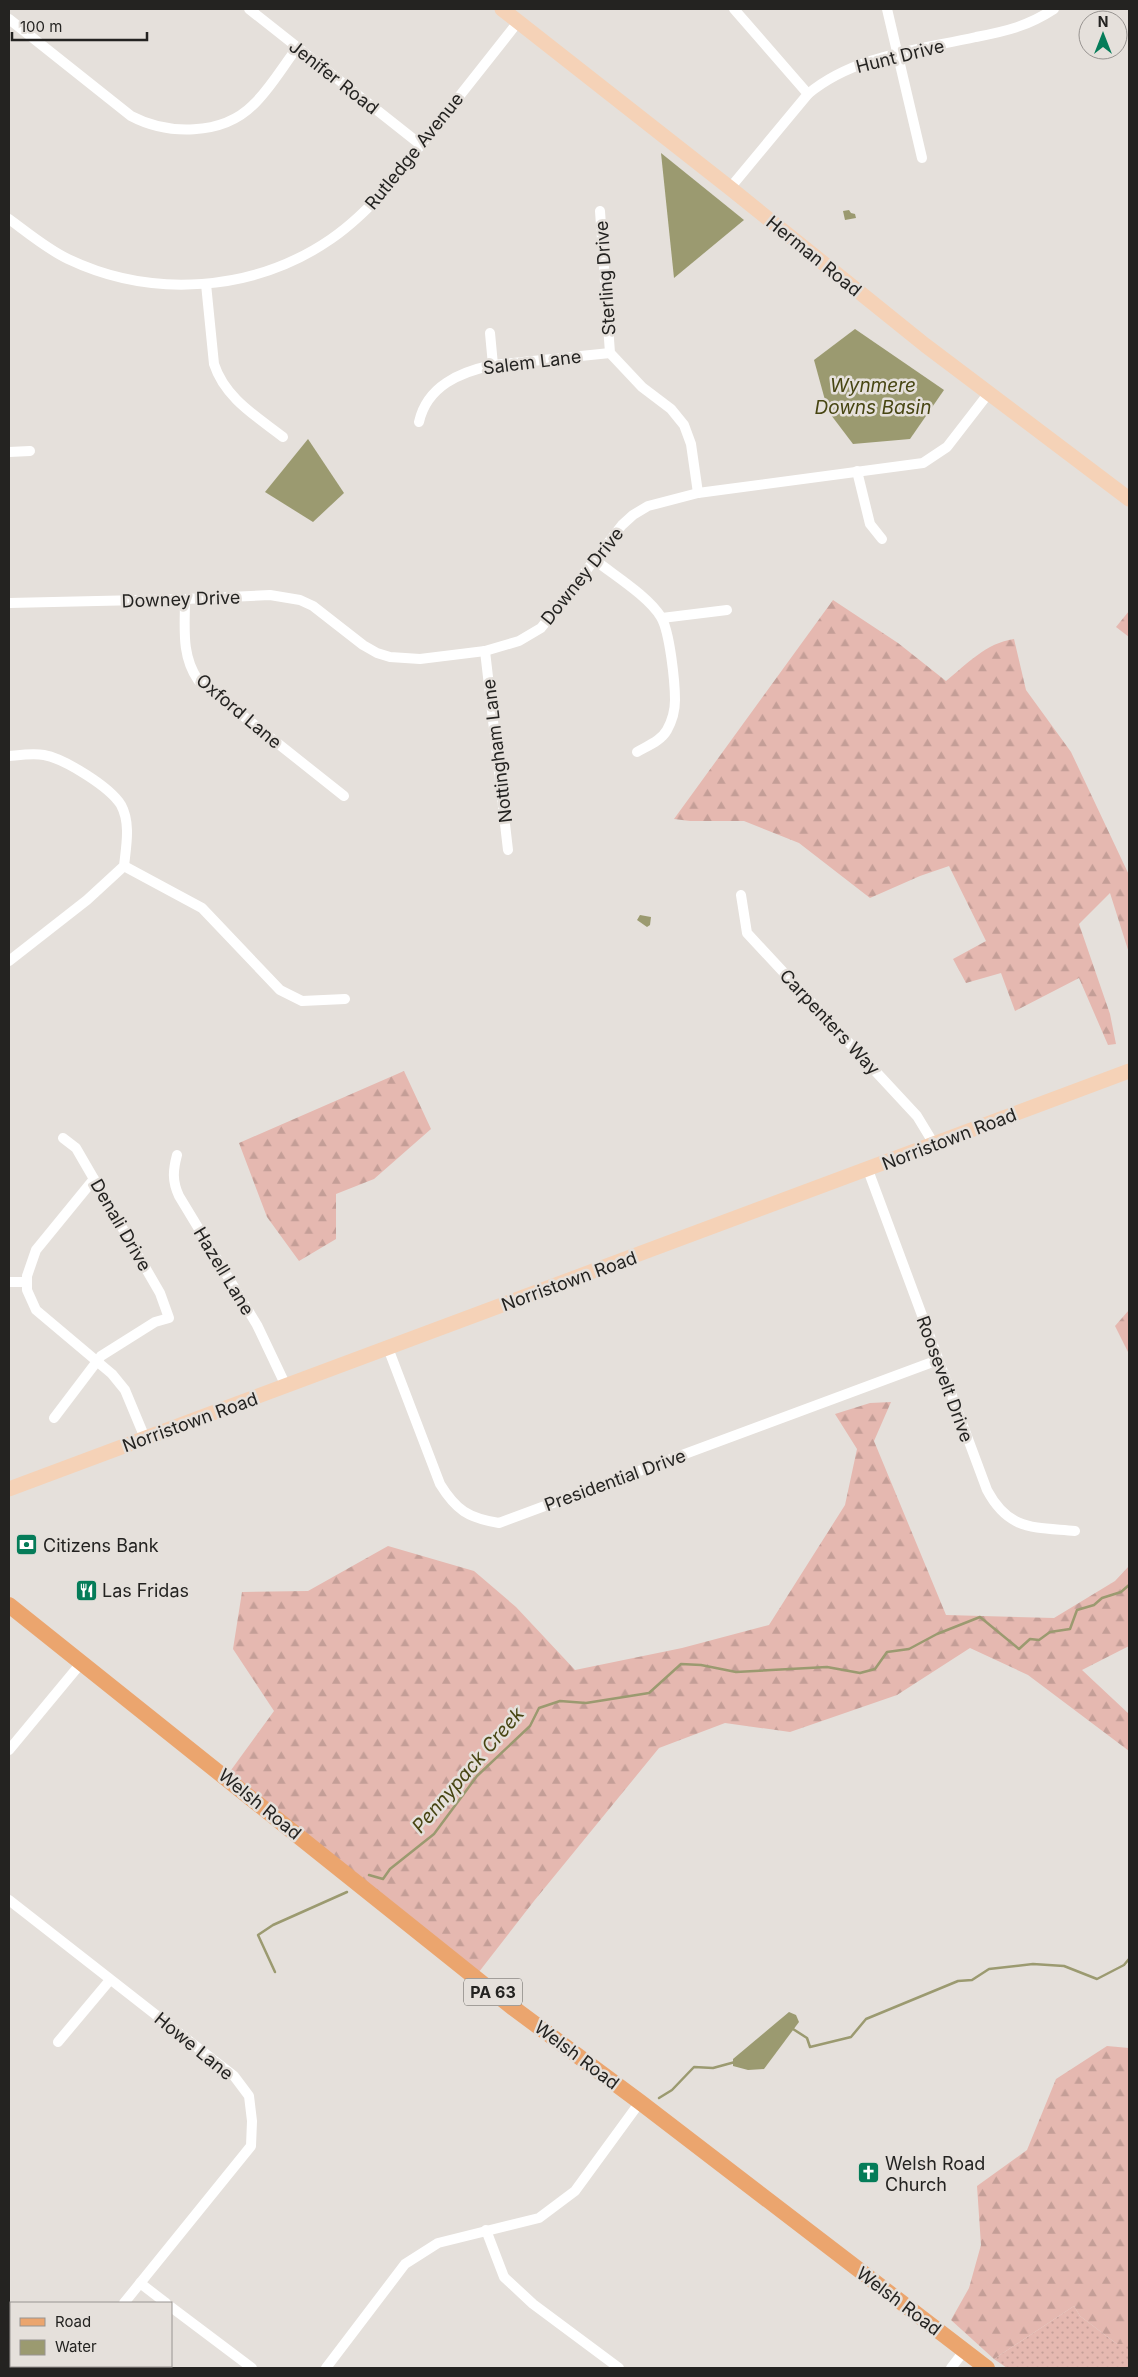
<svg xmlns="http://www.w3.org/2000/svg" width="1138" height="2377" font-family="Inter,sans-serif">
<defs>
<pattern id="grass-dots" width="8" height="8" patternUnits="userSpaceOnUse" patternTransform="scale(1.25)"><rect width="8" height="8" fill="#e5b8b0"/><path d="M2 2h.1M6 6h.1" fill="none" stroke="#c49e97" stroke-width="1.8" stroke-linecap="round"/></pattern>
<pattern id="forest-firs" width="22" height="20" patternUnits="userSpaceOnUse" patternTransform="scale(1.25)"><rect width="22" height="20" fill="#e5b8b0"/><path d="M5 1l3.5 6h-7zM16 11l3.5 6h-7z" fill="#c49e97"/></pattern>
</defs>
<rect width="100%" height="100%" fill="#e5e0db"/>
<!-- grass -->
<polygon fill="url(#grass-dots)" points="1074,2306 1080,2316 1117,2344 1129,2344 1129,2368 1007,2368 994,2359"/>
<!-- forest -->
<g fill="url(#forest-firs)">
<path d="M833 600 898 643 946 681C967 664 986 643 1014 639L1026 690 1071 752 1129 875V953L1110 893 1079 924 1110 1014 1116 1044 1108 1045 1079 978 1015 1011 1001 973 966 983 953 959 986 941 949 866 920 876 870 898 799 843 744 821H690L674 819Z"/>
<polygon points="1129,611 1129,637 1116,627"/>
<polygon points="404,1071 431,1129 374,1179 336,1194 336,1239 299,1261 267,1217 239,1143"/>
<polygon points="1129,1310 1129,1354 1115,1326"/>
<polygon points="891,1402 874,1441 946,1615 1054,1618 1115,1581 1129,1566 1129,1646 1082,1670 1129,1714 1129,1751 1028,1675 970,1648 897,1695 790,1732 725,1723 659,1748 534,1901 475,1977 226,1777 274,1711 233,1649 242,1592 308,1591 388,1546 474,1571 516,1607 575,1670 682,1648 769,1625 845,1505 857,1449 835,1414 870,1403"/>
<polygon points="1107,2046 1129,2048 1129,2344 1117,2344 1080,2316 1074,2306 994,2359 951,2320 969,2288 981,2245 977,2186 1027,2150 1056,2079"/>
</g>
<!-- water -->
<g fill="#9b9a70">
<polygon points="661,153 744,220 674,278"/>
<polygon points="849,210 851,213 855,214 856,218 845,220 843,211"/>
<polygon points="855,329 944,390 910,439 853,444 828,411 814,360"/>
<polygon points="308,439 344,493 313,522 265,492"/>
<polygon points="640,915 651,917 650,925 647,927 637,920"/>
<polygon points="789,2012 796,2015 799,2022 764,2069 748,2070 733,2066 733,2059"/>
</g>
<g fill="none" stroke-linecap="round" stroke-linejoin="round">
<!-- stream -->
<g stroke="#9b9a70" stroke-width="2.5">
<polyline points="369,1875 383,1879 390,1869 434,1834 477,1776 530,1726 539,1708 560,1701 586,1703 649,1693 681,1664 701,1665 736,1672 827,1667 860,1673 875,1669 887,1652 909,1649 937,1634 980,1617 1019,1649 1030,1639 1039,1640 1050,1632 1070,1629 1077,1610 1094,1605 1102,1598 1121,1592 1129,1585"/>
<polyline points="275,1972 258,1935 273,1925 347,1892"/>
<polyline points="793,2029 807,2038 810,2047 851,2037 866,2019 958,1981 972,1980 989,1969 1033,1964 1064,1966 1097,1979 1124,1965 1129,1959"/>
<polyline points="659,2098 672,2090 694,2067 713,2068 735,2062"/>
</g>
<!-- street -->
<g stroke="#fff" stroke-width="10">
<polyline points="249,9 421,145"/>
<polyline points="734,9 808,94"/>
<polyline points="887,9 922,158"/>
<path d="M9 19 131 116C167 135 222 136 253 105 270 89 283 66 297 48"/>
<path d="M730 188 808 94C855 55 919 50 976 37 1007 31 1028 26 1054 9"/>
<polyline points="600,211 610,353 642,387 671,409 684,425 691,444 698,493"/>
<path d="M9 219C28 233 47 249 68 259 152 299 254 292 331 239 350 226 366 210 382 194L518 22"/>
<path d="M206 284 214 364C225 398 256 416 283 437"/>
<polyline points="490,333 493,365"/>
<path d="M419 422C427 386 460 372 493 365L610 353"/>
<polyline points="9,452 30,451"/>
<polyline points="857,471 870,524 882,539"/>
<path d="M595 560C615 576 648 596 661 617 670 632 675 683 675 700 675 710 672 721 667 730 661 741 647 746 637 752"/>
<path d="M185 599C185 628 181 655 198 680L344 796"/>
<polyline points="9,603 185,599 270,595 300,600 313,606 363,645 377,653 390,657 420,659 485,651 519,641 541,628 622,525 633,515 648,506 698,493 923,463 947,447 988,394"/>
<polyline points="662,618 727,610"/>
<polyline points="485,651 508,850"/>
<path d="M9 756C20 755 33 753 44 755 65 759 110 787 121 805 131 823 126 847 124 866L87 900 9 961"/>
<polyline points="124,866 202,908 280,990 302,1001 345,999"/>
<polyline points="741,895 747,933 917,1116 934,1144"/>
<path d="M177 1155C173 1170 172 1181 179 1196L257 1325 286 1386"/>
<path d="M868 1170 987 1490C1009 1531 1033 1527 1075 1531"/>
<polyline points="94,1179 36,1250 27,1276 27,1290 36,1310 112,1374 125,1390 145,1438"/>
<polyline points="9,1282 26,1282"/>
<path d="M388 1348 440 1484C456 1510 468 1518 499 1523L938 1360"/>
<polyline points="54,1418 101,1356 155,1322 169,1318 160,1293 76,1148 63,1138"/>
<polyline points="9,1750 82,1662"/>
<polyline points="9,1900 234,2076 249,2096 252,2121 251,2146 124,2303"/>
<polyline points="58,2042 110,1980"/>
<polyline points="486,2230 504,2277 533,2304 619,2368"/>
<polyline points="140,2283 166,2303"/>
<polyline points="171,2307 252,2368"/>
<polyline points="74,2368 76,2366"/>
<polyline points="326,2368 405,2264 438,2243 539,2218 575,2191 640,2102"/>
<polyline points="951,2368 964,2351"/>
</g>
<!-- secondary -->
<g stroke="#f5d2b7" stroke-width="15">
<polyline points="502,9 730,188 925,345 1129,499"/>
<polyline points="9,1489 1129,1071"/>
</g>
<!-- primary -->
<polyline stroke="#eba56e" stroke-width="16" points="9,1605 512,2007 640,2102 987,2368"/>
</g>
<!-- icons -->
<defs>
<symbol id="bank-square" viewBox="-11 -11 22 22"><rect x="-9" y="-9" width="18" height="18" rx="4" fill="#057c59" stroke="#e5e0db"/><path d="M-6-4H6V4H-6ZM0-2.3a2.3 2.3 0 1 0 0 4.6a2.3 2.3 0 1 0 0-4.6Z" fill="#fff"/></symbol>
<symbol id="restaurant-square" viewBox="-11 -11 22 22"><rect x="-9" y="-9" width="18" height="18" rx="4" fill="#057c59" stroke="#e5e0db"/><path d="M-5-6h1v4h1v-4h1v4h1v-4h1v5L-1.5 .5V6h-2V.5L-5-1ZM5-6V6H3V1.5H1.5Q1.5-4 5-6Z" fill="#fff"/></symbol>
<symbol id="church-square" viewBox="-11 -11 22 22"><rect x="-9" y="-9" width="18" height="18" rx="4" fill="#057c59" stroke="#e5e0db"/><path d="M-1.2-6h2.4v3.5h3.3v2.4h-3.3V6h-2.4V-.1h-3.3v-2.4h3.3Z" fill="#fff"/></symbol>
</defs>
<g fill-rule="evenodd">
<use href="#bank-square" x="14" y="1532" width="25" height="25"/>
<use href="#restaurant-square" x="74" y="1578" width="25" height="25"/>
<use href="#church-square" x="856" y="2160" width="25" height="25"/>
</g>
<g text-anchor="middle" dominant-baseline="central" stroke-width="5" stroke-linejoin="round" paint-order="stroke">
<!-- shield labels -->
<rect fill="#e5e0db" stroke="#5e5c59" stroke-width="1" x="464" y="1978.5" width="58" height="27" rx="4"/>
<g font-size="16" font-weight="bold" fill="#242321">
<text x="493" y="1992">PA 63</text>
</g>
<!-- street labels -->
<g font-size="18" fill="#242321" stroke="#e5e0db">
<text transform="translate(900 56) rotate(-14)">Hunt Drive</text>
<text transform="translate(334 77) rotate(38)">Jenifer Road</text>
<text transform="translate(414 151) rotate(-51)">Rutledge Avenue</text>
<text transform="translate(814 256) rotate(39)">Herman Road</text>
<text transform="translate(605 278) rotate(-94)">Sterling Drive</text>
<text transform="translate(532 362) rotate(-7)">Salem Lane</text>
<text transform="translate(582 576) rotate(-51)">Downey Drive</text>
<text transform="translate(181 599) rotate(-2)">Downey Drive</text>
<text transform="translate(239 711) rotate(40)">Oxford Lane</text>
<text transform="translate(497 751) rotate(-97)">Nottingham Lane</text>
<text transform="translate(830 1022) rotate(47)">Carpenters Way</text>
<text transform="translate(949 1139) rotate(-21)">Norristown Road</text>
<text transform="translate(121 1225) rotate(60)">Denali Drive</text>
<text transform="translate(224 1271) rotate(59)">Hazell Lane</text>
<text transform="translate(569 1281) rotate(-20)">Norristown Road</text>
<text transform="translate(945 1379) rotate(70)">Roosevelt Drive</text>
<text transform="translate(190 1422) rotate(-20)">Norristown Road</text>
<text transform="translate(615 1480) rotate(-20)">Presidential Drive</text>
<text transform="translate(260 1804) rotate(39)">Welsh Road</text>
<text transform="translate(194 2046) rotate(39)">Howe Lane</text>
<text transform="translate(577 2055) rotate(37)">Welsh Road</text>
<text transform="translate(899 2301) rotate(37)">Welsh Road</text>
</g>
<!-- poi labels -->
<g font-size="18" fill="#242321" stroke="#e5e0db" text-anchor="start">
<text x="43" y="1545">Citizens Bank</text>
<text x="102" y="1590">Las Fridas</text>
<text x="885" y="2163">Welsh Road<tspan x="885" dy="21">Church</tspan></text>
</g>
<!-- water labels -->
<g font-size="19" font-style="italic" fill="#474512" stroke="#e5e0db">
<text x="873" y="385">Wynmere<tspan x="873" dy="22">Downs Basin</tspan></text>
<text transform="translate(468 1770) rotate(-49)">Pennypack Creek</text>
</g>
</g>
<!-- border -->
<rect width="1138" height="2377" fill="none" stroke="#242321" stroke-width="20"/>
<!-- legend -->
<rect x="10" y="2302" width="162" height="65" fill="#e5e0db" stroke="#989491"/>
<rect x="20" y="2318" width="25" height="8" fill="#eba56e" stroke="#989491"/>
<text x="55" y="2327" font-size="15" fill="#242321">Road</text>
<rect x="20" y="2340" width="25" height="15" fill="#9b9a70" stroke="#989491"/>
<text x="55" y="2352" font-size="15" fill="#242321">Water</text>
<!-- north arrow -->
<g transform="translate(1103 35)"><circle r="24" fill="#e5e0db" stroke="#989491"/>
<path d="M0-4L9 19L0 12L-9 19Z" fill="#057c59"/>
<text y="-8" font-size="14" font-weight="bold" text-anchor="middle" fill="#242321">N</text>
</g>
<!-- scale -->
<path d="M12 32v8h135v-8" fill="none" stroke="#242321" stroke-width="2.5"/>
<text x="20" y="32" font-size="15" fill="#242321" stroke="#e5e0db" stroke-width="4" paint-order="stroke">100 m</text>
</svg>
